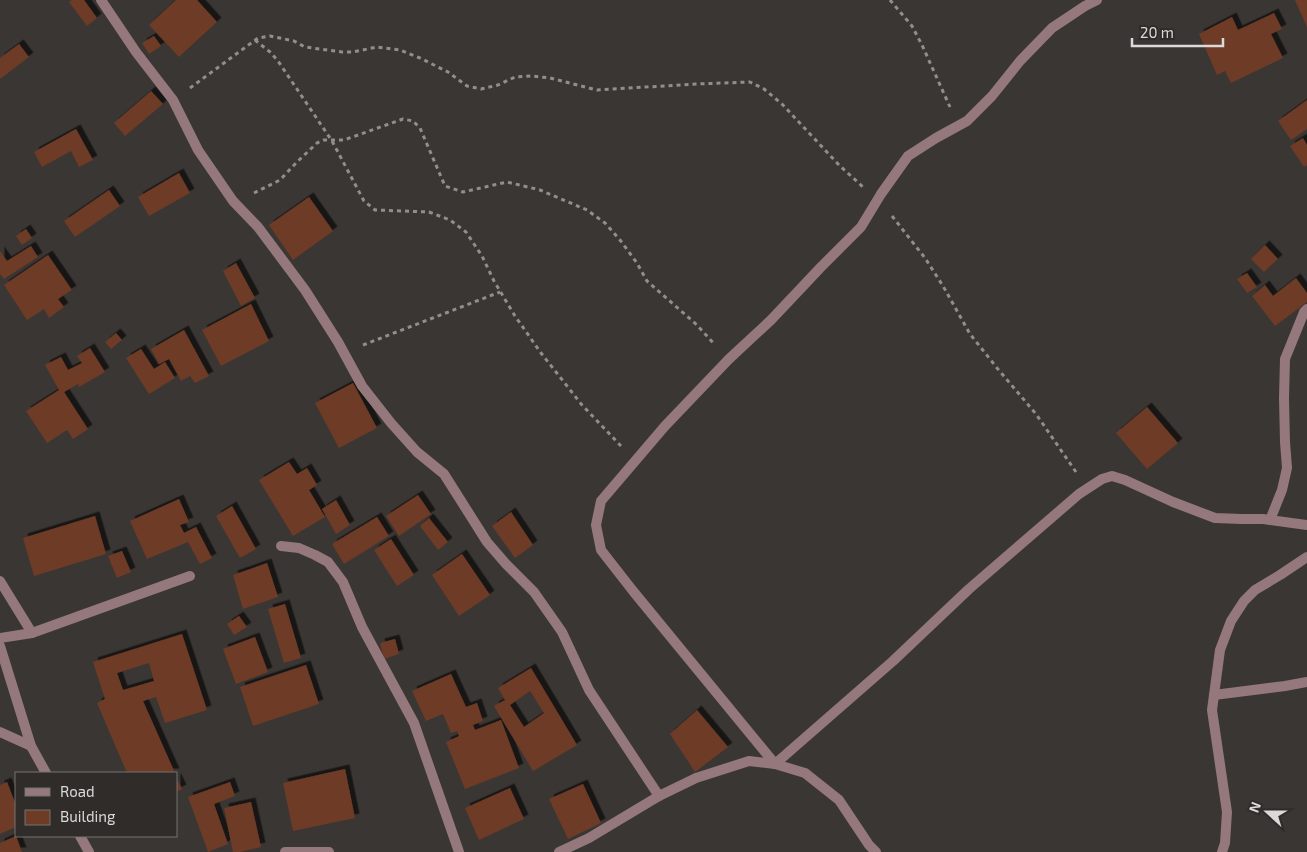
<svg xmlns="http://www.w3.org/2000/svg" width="1307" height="852" font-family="'Exo 2',sans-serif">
<defs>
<filter id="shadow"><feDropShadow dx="4.5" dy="-4.5" stdDeviation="0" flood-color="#0009"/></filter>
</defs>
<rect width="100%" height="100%" fill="#3a3634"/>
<!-- building -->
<g fill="#6d3b26" fill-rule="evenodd" filter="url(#shadow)">
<polygon points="72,0 84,0 97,18 87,26 69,2"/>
<polygon points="176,0 197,0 217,22 179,57 149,25"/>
<polygon points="1295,0 1307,0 1307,27"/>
<polygon points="1274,13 1282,29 1271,34 1283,58 1231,83 1225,71 1217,75 1199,34 1232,17 1238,30"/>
<polygon points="154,36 161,46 149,54 142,43"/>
<polygon points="19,44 29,57 0,79 0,58"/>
<polygon points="151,91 163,104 125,136 114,123"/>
<polygon points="1307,100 1307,129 1291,140 1278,121"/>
<polygon points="76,129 93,160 79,167 71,151 42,167 34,152"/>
<polygon points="1303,138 1307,145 1307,165 1304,167 1290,146"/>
<polygon points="179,173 190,193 149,216 138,197"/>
<polygon points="109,190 120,206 75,237 64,221"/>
<polygon points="309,197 333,231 293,260 269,225"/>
<polygon points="26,229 32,238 22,245 16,236"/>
<polygon points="1265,245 1278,259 1264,272 1251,259"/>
<polygon points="31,246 38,257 4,279 0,274 0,251 7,261"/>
<polygon points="48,255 72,290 58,299 64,307 49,318 44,309 27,320 4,285"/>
<polygon points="236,263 255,298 241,306 223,271"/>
<polygon points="1247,273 1257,287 1247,293 1237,279"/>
<polygon points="1296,278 1307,293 1307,302 1275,326 1252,296 1265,285 1273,296"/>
<polygon points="251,304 269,341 221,366 202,330"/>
<polygon points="184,330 209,376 195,383 190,376 181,381 169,359 159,364 151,349"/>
<polygon points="116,333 122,340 111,349 105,342"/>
<polygon points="90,348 105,372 79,387 78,384 64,392 88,429 73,439 67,430 47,443 26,411 59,390 45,365 61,357 68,370 82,363 77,356"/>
<polygon points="141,349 154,369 165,362 175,378 149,394 126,358"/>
<polygon points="353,383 377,428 339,448 315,403"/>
<polygon points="1147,407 1178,443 1147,469 1116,433"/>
<polygon points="289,462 297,474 307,468 317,485 309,490 325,517 293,536 259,480"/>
<polygon points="418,495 431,514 399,536 386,516"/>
<polygon points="179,499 189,522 180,525 184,533 196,527 212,558 200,564 188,542 147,559 130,521"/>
<polygon points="336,500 350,525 336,534 322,509"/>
<polygon points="232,506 256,549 240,558 216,516"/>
<polygon points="511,512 533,545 515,558 492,526"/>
<polygon points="95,516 106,554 34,576 23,538"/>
<polygon points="377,517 389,536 344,564 332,544"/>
<polygon points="429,518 448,542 438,550 420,526"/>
<polygon points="391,539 414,575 397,586 374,550"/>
<polygon points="122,551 131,572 117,578 108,556"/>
<polygon points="462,554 490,595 459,616 432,575"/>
<polygon points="267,563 278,597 243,609 233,575"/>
<polygon points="285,604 301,658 284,663 268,609"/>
<polygon points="239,616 247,627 234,635 227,624"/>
<path d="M182 634 207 710 165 723 156 697 143 701 175 773H127L97 703 105 699 93 662ZM149 663 154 681 123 690 117 673Z"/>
<polygon points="255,637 268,672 236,684 223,649"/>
<polygon points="395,639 399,654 384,659 380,643"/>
<polygon points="306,665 319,704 253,726 240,687"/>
<path d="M531 668 577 745 533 771 494 706 505 700 498 688ZM530 691 544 713 524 727 510 705Z"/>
<polygon points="451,674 466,707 477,703 483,721 473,725 475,730 501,720 519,768 465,789 446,742 459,736 457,731 451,733 443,714 426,721 412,691"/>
<polygon points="697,710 728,747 695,772 670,734"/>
<polygon points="345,769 355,818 293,831 283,783"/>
<polygon points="176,777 182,789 176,792"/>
<polygon points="7,782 16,805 16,827 0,834 0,785"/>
<polygon points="230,782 235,796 214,804 228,844 208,852 188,797"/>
<polygon points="583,784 601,823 568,839 549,799"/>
<polygon points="510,788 524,819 479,840 465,808"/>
<polygon points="251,802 261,847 240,852 233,852 224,808"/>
<polygon points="16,836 22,852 0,852 0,843"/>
</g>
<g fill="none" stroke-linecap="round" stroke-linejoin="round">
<!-- path -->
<g stroke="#918e8c" stroke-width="3" stroke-dasharray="4 4" stroke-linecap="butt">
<polyline points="890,0 912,26 922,45 950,107"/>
<polyline points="255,40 270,52 278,61 332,141 364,201 375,210 429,212 450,220 466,232 482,256 494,281 515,316 541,353 582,405 621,446"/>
<polyline points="190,88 258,38 270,36 294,41 305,47 342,52 353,52 377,47 400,50 420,58 448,72 467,86 481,89 498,85 515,77 531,76 550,78 597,90 696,84 750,82 764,89 782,104 839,165 863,187"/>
<polyline points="254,193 280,180 297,162 317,143 324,140 344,140 403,119 413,121 420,128 445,186 463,192 507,182 540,190 587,210 605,223 620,240 637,263 647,281 697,325 715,345"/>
<polyline points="892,216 925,258 943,286 970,334 997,368 1036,414 1076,472"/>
<polyline points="363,345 500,292"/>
</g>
<!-- service -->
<polyline stroke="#94787b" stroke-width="10" points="1214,695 1285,686 1307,682"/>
<!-- minor -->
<g stroke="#94787b" stroke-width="10">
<polyline points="101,0 136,52 173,100 198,150 233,201 258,227 305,290 338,342 362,386 391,423 417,452 444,474 487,542 506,564 534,592 562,632 589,690 659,796"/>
<polyline points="1097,0 1085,6 1052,28 1020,61 992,96 967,121 936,138 908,156 881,194 861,227 821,267 771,320 729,359 665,426 601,501 596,525 601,550 633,591 775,764 893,661 969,589 1079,494 1102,479 1112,476 1125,480 1173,502 1215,518 1242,519 1263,519 1307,525"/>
<polyline points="1270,520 1282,490 1287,468 1285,442 1284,398 1285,359 1304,312 1307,309"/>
<polyline points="281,546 299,548 315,555 328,562 343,582 362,627 414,723 459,852"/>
<polyline points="0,581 32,633"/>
<polyline points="0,638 32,633 190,576"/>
<polyline points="0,646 31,746 46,773"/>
<polyline points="0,732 31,746"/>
<polyline points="80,836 89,852"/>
<polyline points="285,852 329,852"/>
<polyline points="559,852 589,838 659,796 696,778 749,761 775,764 805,773 839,800 869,845 876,852"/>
<polyline points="1222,852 1225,843 1227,812 1212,710 1220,650 1231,621 1244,601 1255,590 1280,575 1307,557"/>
</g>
</g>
<!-- legend -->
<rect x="15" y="772" width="162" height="65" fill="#2f2c2a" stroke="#747270"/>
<rect x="25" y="788" width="25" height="8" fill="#94787b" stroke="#747270"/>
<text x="60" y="797" font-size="15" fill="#dcdad9">Road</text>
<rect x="25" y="810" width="25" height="15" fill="#6d3b26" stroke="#747270"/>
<text x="60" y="822" font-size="15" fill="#dcdad9">Building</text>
<!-- north arrow -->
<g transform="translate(1267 812) rotate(291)" stroke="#2f2c2a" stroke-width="4" paint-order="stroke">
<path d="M0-4L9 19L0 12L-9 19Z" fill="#dcdad9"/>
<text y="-8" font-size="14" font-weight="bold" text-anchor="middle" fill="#dcdad9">N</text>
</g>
<!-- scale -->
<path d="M1132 38v8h91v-8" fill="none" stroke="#dcdad9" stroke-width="2.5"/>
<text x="1140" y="38" font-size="15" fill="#dcdad9" stroke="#2f2c2a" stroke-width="4" paint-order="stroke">20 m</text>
</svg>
